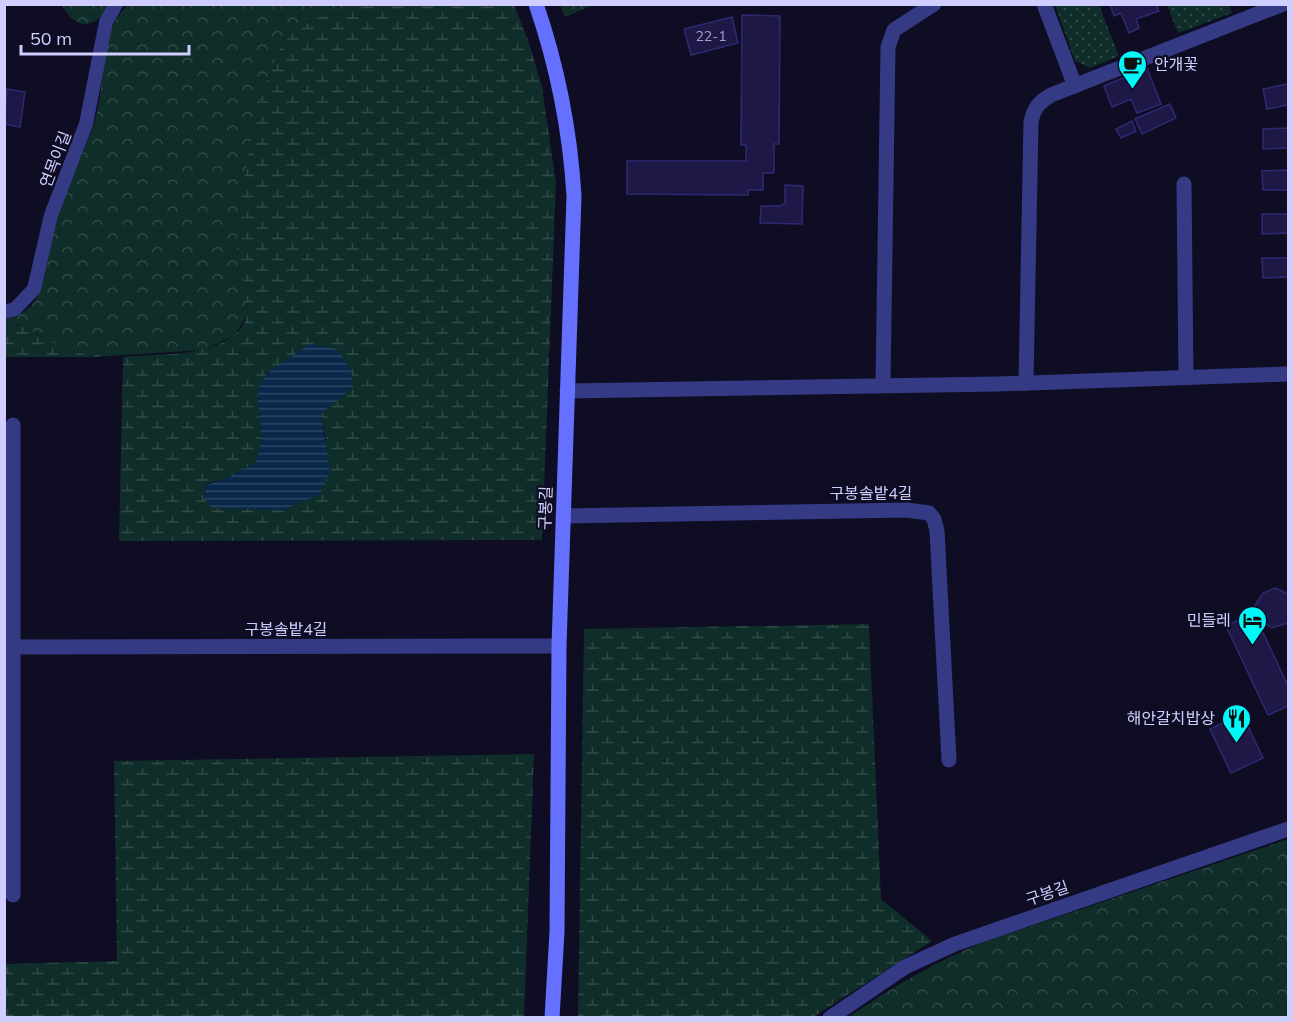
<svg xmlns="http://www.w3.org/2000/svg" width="1293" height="1022" font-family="Mulish,'Noto Sans KR',sans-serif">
<defs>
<pattern id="green-dots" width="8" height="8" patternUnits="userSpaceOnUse" patternTransform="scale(1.5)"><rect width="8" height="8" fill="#0f2d29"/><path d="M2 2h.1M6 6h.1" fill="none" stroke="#314a49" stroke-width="1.8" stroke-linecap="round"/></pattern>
<pattern id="forest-crowns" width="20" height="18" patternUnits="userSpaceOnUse" patternTransform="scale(1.5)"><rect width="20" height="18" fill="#0f2d29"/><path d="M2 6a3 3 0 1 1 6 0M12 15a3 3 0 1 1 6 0" fill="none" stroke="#314a49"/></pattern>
<pattern id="wetland-marsh" width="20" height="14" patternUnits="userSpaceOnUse" patternTransform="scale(1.5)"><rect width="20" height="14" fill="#0f2d29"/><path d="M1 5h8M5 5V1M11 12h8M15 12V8" fill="none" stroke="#314a49"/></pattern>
<pattern id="water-rules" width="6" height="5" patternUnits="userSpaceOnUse" patternTransform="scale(1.5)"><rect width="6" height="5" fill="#0a2849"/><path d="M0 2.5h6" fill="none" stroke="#2d4664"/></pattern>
</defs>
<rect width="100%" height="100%" fill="#0e0d23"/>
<!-- green -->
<g fill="url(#green-dots)">
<polygon points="1055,5 1099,5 1119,56 1090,68 1075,61"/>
<polygon points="1167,5 1229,5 1232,13 1178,33"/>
</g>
<!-- forest -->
<g fill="url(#forest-crowns)">
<path d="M129 4 355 5 310 21 286 40 268 76 237 251 247 291V315L235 335 204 350 93 357 56 344 20 325 5 323V319C15 317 29 311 35 301 48 280 48 241 56 217 66 184 85 153 95 120 107 82 96 32 129 4Z"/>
<path d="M62 5H111C95 28 77 33 62 5Z"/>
<polygon points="560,5 559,5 593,5 565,17"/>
<path d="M1288 839V1017L847 1018C891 988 934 962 984 942Z"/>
</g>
<!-- wetland -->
<g fill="url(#wetland-marsh)" fill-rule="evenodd">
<path d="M355 5H514L528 40 542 87 556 183 542 540 119 541 123 357C158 353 204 358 233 336 262 315 238 276 237 250 236 209 260 67 287 39 306 20 330 12 355 5ZM353 386 321 414 326 440 204 499 206 484 232 476 256 462 262 440 257 391Z"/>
<polygon points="5,323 20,325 56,344 93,357 5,357"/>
<polygon points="869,624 881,899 932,941 813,1017 578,1017 584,629"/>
<polygon points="534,754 524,1017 5,1017 5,964 117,961 114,761"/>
</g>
<!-- water -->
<polygon fill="url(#water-rules)" points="310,344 337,349 351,370 353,387 321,414 330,473 319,495 283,510 213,508 204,499 206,485 232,476 256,462 262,440 257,391 266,374"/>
<!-- building -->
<g fill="#1d1845" stroke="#302972" stroke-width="1.5">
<polygon points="1110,4 1156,4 1159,11 1136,19 1139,28 1129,33 1121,13 1114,16"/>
<polygon points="742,15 780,16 779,144 774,144 774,173 763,173 763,190 748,190 748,195 627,194 627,161 746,161 746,145 741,145"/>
<polygon points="732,17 738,43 691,55 684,29"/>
<polygon points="1147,68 1161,104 1137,113 1131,99 1112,107 1104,86"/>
<polygon points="1288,84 1288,105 1267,109 1263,89"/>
<polygon points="7,89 25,92 20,127 4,124"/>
<polygon points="1170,104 1176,118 1142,134 1135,119"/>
<polygon points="1132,121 1136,131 1121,138 1116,129"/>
<polygon points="1288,128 1288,148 1263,149 1263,129"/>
<polygon points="1288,170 1288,190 1263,190 1262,171"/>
<polygon points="785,185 803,186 802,224 760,223 761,206 780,206 785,203"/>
<polygon points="1262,214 1288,214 1288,233 1262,234"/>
<polygon points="1262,258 1288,258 1288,277 1263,278"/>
<polygon points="1275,588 1288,594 1288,623 1272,628 1257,618 1255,605 1263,593"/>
<polygon points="1244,617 1250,628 1259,624 1288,686 1288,706 1268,715 1226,626"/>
<polygon points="1242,714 1263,758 1231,773 1210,729"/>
</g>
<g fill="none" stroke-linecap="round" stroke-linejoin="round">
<!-- lane -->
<polyline stroke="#353a84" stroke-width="14" points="4,312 15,309 34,289 51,215 86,124 106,22 116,4"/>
<!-- street -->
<g stroke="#353a84" stroke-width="15">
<polyline points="1044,4 1075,86"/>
<polyline points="1184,184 1186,377"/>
<path d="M1026 383 1031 122C1034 108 1038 103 1051 95L1283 4"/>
<polyline points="883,385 888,47 894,30 934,4"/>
<polyline points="567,391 998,384 1288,374"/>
<polyline points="13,425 13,895"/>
<polyline points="563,516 907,510 929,513 934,519 937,531 949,760"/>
<polyline points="13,647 559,646"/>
<polyline points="830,1018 905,967 955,944 1288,829"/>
</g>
<!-- secondary -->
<path stroke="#6570ff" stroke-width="15" d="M536 4C558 68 570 129 574 196L559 646 557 932 552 1018"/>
</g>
<!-- icons -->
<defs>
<symbol id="cafe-pin" viewBox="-11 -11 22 30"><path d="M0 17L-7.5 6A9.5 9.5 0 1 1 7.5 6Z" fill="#00f8f9" stroke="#0e0d23"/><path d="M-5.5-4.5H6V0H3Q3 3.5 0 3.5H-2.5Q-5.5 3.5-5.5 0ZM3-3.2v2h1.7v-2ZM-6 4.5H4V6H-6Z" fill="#111"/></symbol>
<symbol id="hotel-pin" viewBox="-11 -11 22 30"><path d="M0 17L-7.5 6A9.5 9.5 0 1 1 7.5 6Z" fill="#00f8f9" stroke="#0e0d23"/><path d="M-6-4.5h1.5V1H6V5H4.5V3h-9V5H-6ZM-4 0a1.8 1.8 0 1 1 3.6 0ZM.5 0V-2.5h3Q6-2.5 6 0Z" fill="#111"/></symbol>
<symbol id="restaurant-pin" viewBox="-11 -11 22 30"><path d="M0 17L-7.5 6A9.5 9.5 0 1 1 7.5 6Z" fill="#00f8f9" stroke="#0e0d23"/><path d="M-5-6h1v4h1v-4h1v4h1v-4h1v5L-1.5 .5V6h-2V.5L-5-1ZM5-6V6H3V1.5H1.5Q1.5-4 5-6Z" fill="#111"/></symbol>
</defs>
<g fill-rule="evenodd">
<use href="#cafe-pin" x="1116" y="48" width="33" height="45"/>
<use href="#hotel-pin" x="1236" y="604" width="33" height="45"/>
<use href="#restaurant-pin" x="1220" y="702" width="33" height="45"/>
</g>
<g text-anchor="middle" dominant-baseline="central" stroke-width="4.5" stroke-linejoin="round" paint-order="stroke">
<!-- number labels -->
<g font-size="14" fill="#a3a0d0">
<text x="711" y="36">22-1</text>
</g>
<!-- poi labels -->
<g font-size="16" fill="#d0ceff" stroke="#0e0d23" text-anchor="end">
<text x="1154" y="64" text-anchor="start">안개꽃</text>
<text x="1231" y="620">민들레</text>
<text x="1215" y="718">해안갈치밥상</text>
</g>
<!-- street labels -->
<g font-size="16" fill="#d0ceff" stroke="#0e0d23">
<text transform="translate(55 159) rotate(-69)">연목이길</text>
<text x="871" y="493">구봉솔밭4길</text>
<text transform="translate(545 508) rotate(-88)">구봉길</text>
<text x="286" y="629">구봉솔밭4길</text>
<text transform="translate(1047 893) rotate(-19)">구봉길</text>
</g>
</g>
<!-- border -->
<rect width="1293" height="1022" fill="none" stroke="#d0ceff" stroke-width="12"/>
<!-- scale -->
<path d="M21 45v9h168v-9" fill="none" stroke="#d0ceff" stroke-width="3"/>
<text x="30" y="45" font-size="18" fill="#d0ceff" stroke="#0e0d23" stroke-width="4.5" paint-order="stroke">50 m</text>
</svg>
